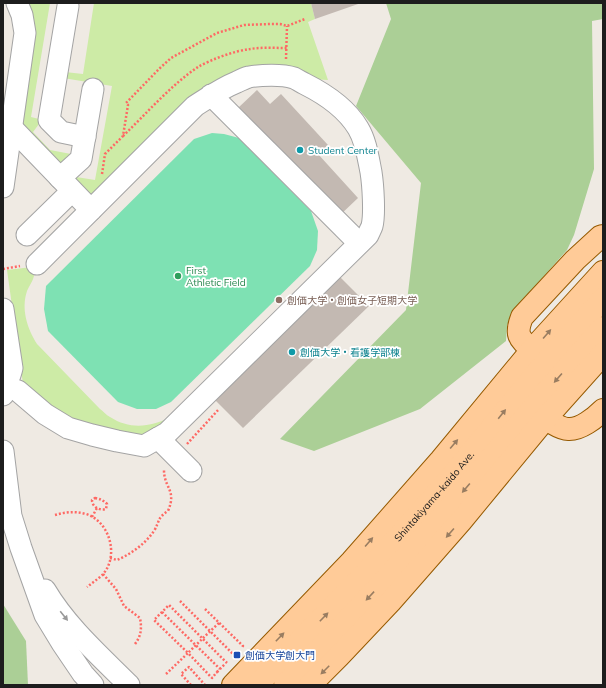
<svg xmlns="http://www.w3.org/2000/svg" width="606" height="688" font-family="Mulish,'Noto Sans JP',sans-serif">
<rect width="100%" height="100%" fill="#efeae3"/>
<!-- grass -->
<g fill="#cdeba6">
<polygon points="28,3 50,3 31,117 39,119 39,124 33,132 50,150 71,154 74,142 75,154 61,166 26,131 20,121 32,14"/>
<polygon points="94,3 311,3 315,19 308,22 328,80 310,79 272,71 155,137 90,196 70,176 95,180 112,86 63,78 65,72 83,74"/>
<path d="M32 267C33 270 34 274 34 276 33 281 29 286 27 291 21 309 27 328 37 344L100 409C103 411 106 415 110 417 130 430 151 427 171 417L144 437 70 422 23 384 7 270Z"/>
</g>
<!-- forest -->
<g fill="#abcf96">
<polygon points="386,3 591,3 603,4 603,19 592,21 594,169 574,235 567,250 513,311 507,326 506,341 420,409 314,451 280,439 406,310 421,183 356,106 391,19"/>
<polygon points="3,604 26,641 28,685 3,685"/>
</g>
<!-- pitch -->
<polygon fill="#7ee1b3" points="212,133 224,134 239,138 311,211 318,231 317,250 310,266 171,402 156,409 137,409 118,402 48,331 44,309 46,286 194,139"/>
<!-- building -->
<g fill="#c3b9b2">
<polygon points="311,3 361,3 315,19"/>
<polygon points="257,90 270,104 281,94 328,145 318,154 358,198 338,217 238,108"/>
<polygon points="340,277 369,306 243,428 214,399"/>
</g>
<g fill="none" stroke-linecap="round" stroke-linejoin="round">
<defs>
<g id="minor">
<polyline points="68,6 49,120 61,132 85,137"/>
<polyline points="211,95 359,243"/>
<polyline points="12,128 91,210"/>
<polyline points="60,178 81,159 93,89"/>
<polyline points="3,187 25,33 22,15 17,3"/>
<polyline points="27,235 72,191"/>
<path d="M3 309 12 368C10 378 5 385 3 395"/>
<path d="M5 386 18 391 45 414 68 428 92 435 117 441 144 446 167 433 368 235C369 232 371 229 372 226 375 214 373 185 371 172 368 157 366 141 358 128 346 108 325 94 305 84 301 82 298 80 294 78 282 74 261 75 249 77 245 78 241 80 237 82 222 88 209 97 195 106L37 264"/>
<polyline points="158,438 191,471"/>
<polyline points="3,451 11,516 21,548 45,615 62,643 83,674 93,685"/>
<path d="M45 590C67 627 99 655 129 685"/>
</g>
<g id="major">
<path d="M532 350C519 338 515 335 522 317L575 260 600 237 603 236"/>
<path d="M545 419C552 422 560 429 568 429 580 430 595 418 603 410"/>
<polyline points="233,685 352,561 441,460 532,350 603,272"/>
<path id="s1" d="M257 685 362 577 408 526 452 476 539 370 603 299"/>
<path d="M285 685C344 624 403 563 458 498 506 441 552 382 603 328"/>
<polyline points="310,685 339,656 390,602 461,521 545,419 603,354"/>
</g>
</defs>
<!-- minor casing -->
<use href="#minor" stroke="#a4a4a4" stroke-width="23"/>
<!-- major casing -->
<use href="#major" stroke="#965a00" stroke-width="24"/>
<!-- path -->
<g stroke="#fe6964" stroke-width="2.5" stroke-dasharray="2 2" stroke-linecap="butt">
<polyline points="286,59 287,26"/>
<path d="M123 136C146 114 172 84 198 67 212 59 234 51 250 49 262 47 275 48 287 48"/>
<polyline points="102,174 105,154 123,136 128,105 126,103 160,68 171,58 217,33 244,25 270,24 280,24 287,26 305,19"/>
<polyline points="3,269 20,266"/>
<polyline points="187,444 219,409"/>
<path d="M95 498C100 499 103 500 107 504L106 509C100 511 92 507 92 500Z"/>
<path d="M55 515C65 512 75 511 86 514 109 521 119 554 104 573 100 578 93 582 87 587"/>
<polyline points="92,517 97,508"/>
<path d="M110 558 117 560C131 554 145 544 154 531 160 521 157 518 168 511 177 490 164 488 164 470"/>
<path d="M103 574 116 589 124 606 140 618C142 629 141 636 135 644"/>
<polyline points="180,601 234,655"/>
<polyline points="205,609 243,646 241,648"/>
<polyline points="162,612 220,669"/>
<path d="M219 623C208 633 198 643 188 653L154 620 169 605 227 663"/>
<polyline points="217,672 225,664"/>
<polyline points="166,674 188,653 212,678 217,672 218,673"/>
<polyline points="191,685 181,674 189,667 205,685"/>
</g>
<!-- minor -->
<use href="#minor" stroke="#fff" stroke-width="21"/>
<!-- major -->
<use href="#major" stroke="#ffcb98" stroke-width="22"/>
</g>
<!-- one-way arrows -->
<defs><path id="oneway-solid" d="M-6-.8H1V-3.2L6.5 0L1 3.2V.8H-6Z"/></defs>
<g fill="#997d61">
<use href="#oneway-solid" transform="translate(547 334) rotate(-49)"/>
<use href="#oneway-solid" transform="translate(558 378) rotate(131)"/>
<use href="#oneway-solid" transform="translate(502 414) rotate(-51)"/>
<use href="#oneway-solid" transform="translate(454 444) rotate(-50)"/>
<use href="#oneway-solid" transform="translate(466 488) rotate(130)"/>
<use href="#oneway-solid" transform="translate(450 533) rotate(131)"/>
<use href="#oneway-solid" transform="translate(369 542) rotate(-49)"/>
<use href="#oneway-solid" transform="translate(370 596) rotate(133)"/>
<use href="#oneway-solid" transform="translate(324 617) rotate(-46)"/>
<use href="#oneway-solid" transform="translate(280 637) rotate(-46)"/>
<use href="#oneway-solid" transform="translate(325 670) rotate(135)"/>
</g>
<use fill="#999" href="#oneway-solid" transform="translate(64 616) rotate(51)"/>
<!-- markers -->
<g fill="#0f9aa8" stroke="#fff" stroke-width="1.5">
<circle cx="300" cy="150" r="4"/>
<circle cx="292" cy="352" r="4"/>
</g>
<circle fill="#2e9e5b" stroke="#fff" stroke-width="1.5" cx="178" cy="276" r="4"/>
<circle fill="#8d6e63" stroke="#fff" stroke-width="1.5" cx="279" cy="300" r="4"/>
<rect fill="#1a4fb4" stroke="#fff" stroke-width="1.5" x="233" y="651" width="8" height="8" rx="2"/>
<g text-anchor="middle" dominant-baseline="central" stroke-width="3.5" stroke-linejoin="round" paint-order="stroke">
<!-- culture labels -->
<g font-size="10" fill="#0d838f" stroke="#fff" text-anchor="start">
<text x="308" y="150">Student Center</text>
<text x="300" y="352">創価大学・看護学部棟</text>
</g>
<!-- leisure labels -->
<g font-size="10" fill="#27864d" stroke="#fff" text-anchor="start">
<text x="186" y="270">First<tspan x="186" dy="12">Athletic Field</tspan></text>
</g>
<!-- education labels -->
<g font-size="10" fill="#785e54" stroke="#fff" text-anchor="start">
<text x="287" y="300">創価大学・創価女子短期大学</text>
</g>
<!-- street labels -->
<g font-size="10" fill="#1d1d1d" stroke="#fff">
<text stroke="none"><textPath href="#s1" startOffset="259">Shintakiyama-kaido Ave.</textPath></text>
</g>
<!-- transit labels -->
<g font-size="10" fill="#164399" stroke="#fff" text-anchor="start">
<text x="245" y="655">創価大学創大門</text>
</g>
</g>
<!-- border -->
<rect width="606" height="688" fill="none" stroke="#1d1d1d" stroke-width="8"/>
</svg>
